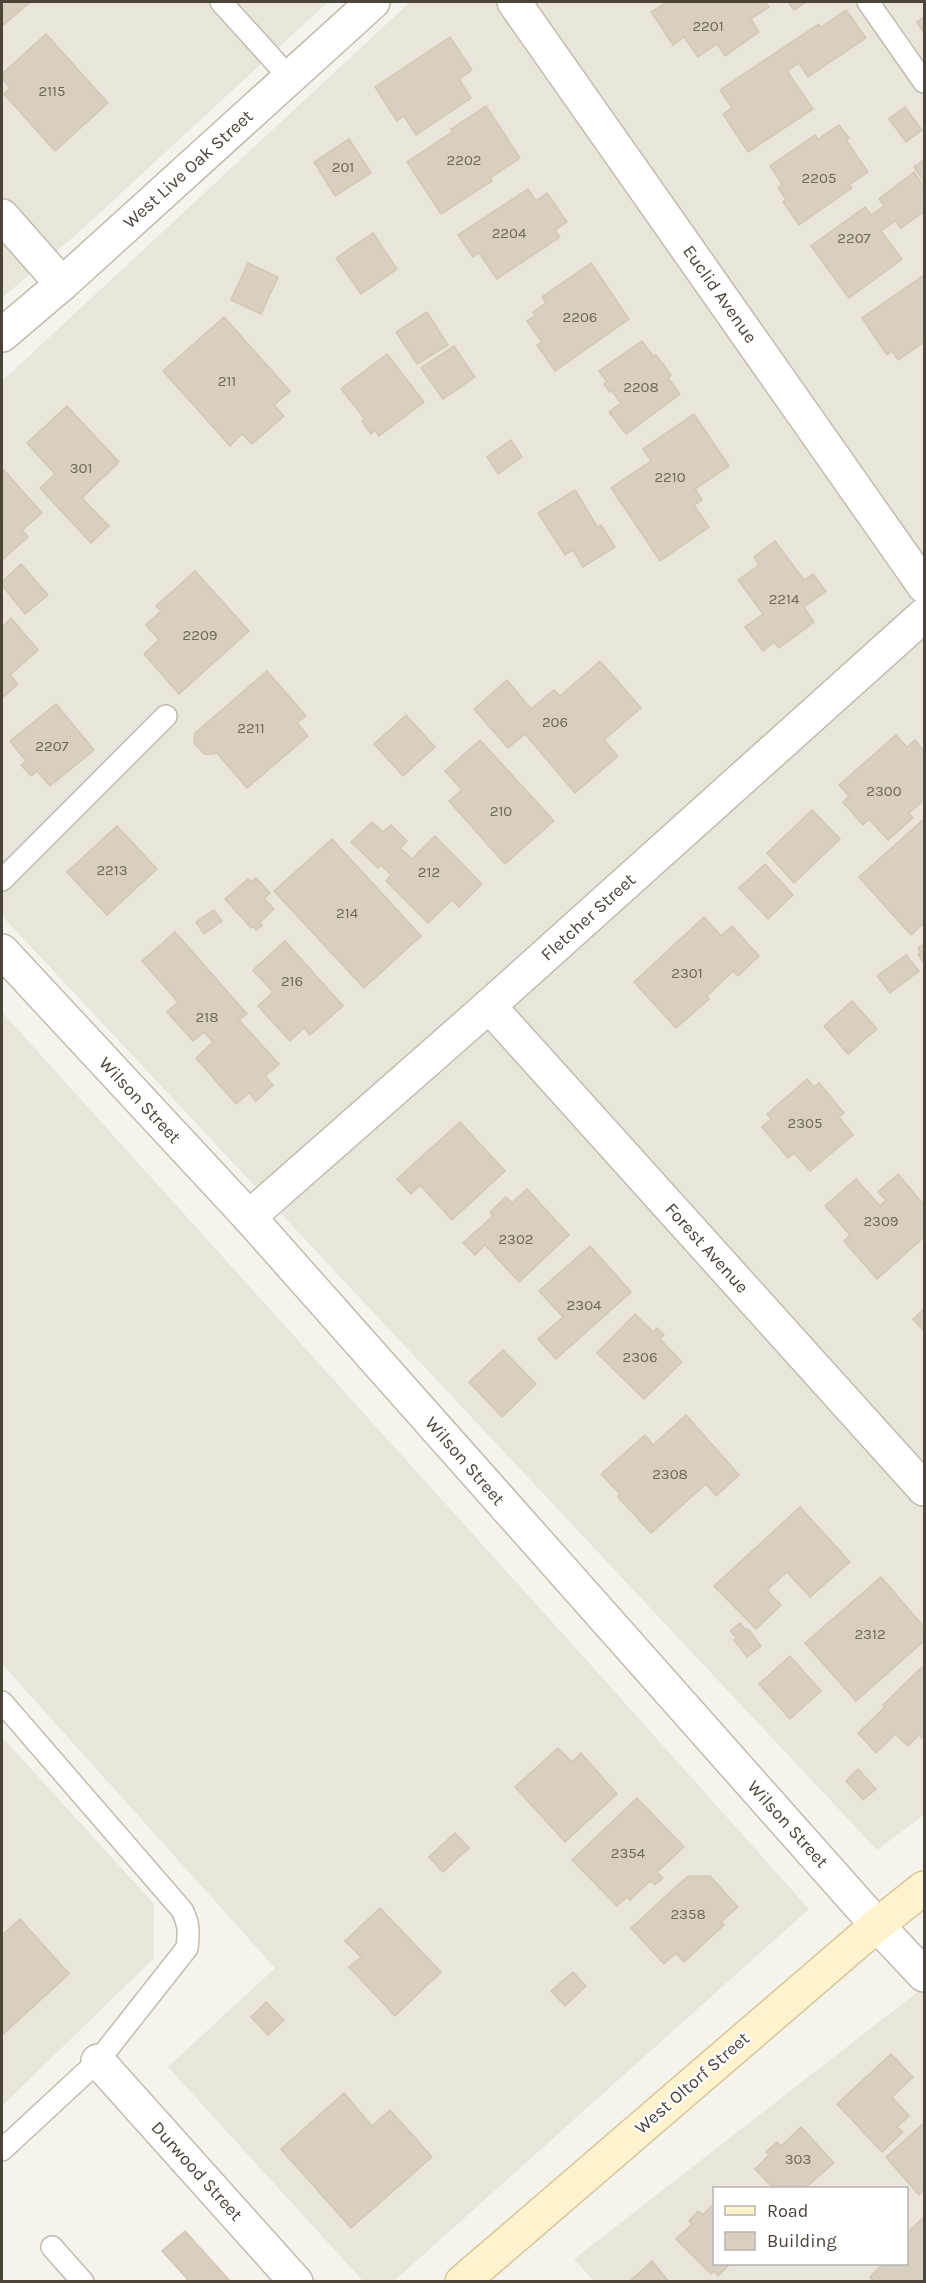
<svg xmlns="http://www.w3.org/2000/svg" width="926" height="2283" font-family="Karla,sans-serif">
<rect width="100%" height="100%" fill="#f6f3ec"/>
<!-- residential -->
<g fill="#eae5da" fill-rule="evenodd">
<polygon points="2,2 328,2 79,232 2,298"/>
<polygon points="410,2 924,2 924,1815 877,1850 2,916 2,381"/>
<polygon points="2,1012 599,1674 809,1909 394,2281 363,2281 168,2067 275,1968 2,1664"/>
<polygon points="2,1737 154,1904 153,1959 2,2106"/>
<path d="M924 1987V2281H594L574 2259ZM714 2188H906V2264H714Z"/>
</g>
<!-- building -->
<g fill="#d8cfc1" stroke="#d3c7b4" stroke-width="1.5">
<polygon points="2,2 30,2 2,26"/>
<polygon points="667,2 765,2 769,7 751,19 759,32 725,56 717,44 698,57 684,37 673,45 651,12"/>
<polygon points="788,2 806,2 794,10"/>
<polygon points="846,10 866,38 808,77 799,63 787,71 813,109 748,152 723,114 732,108 720,90 819,24 821,27"/>
<polygon points="924,17 924,33 917,22"/>
<polygon points="46,34 108,103 55,151 4,94 10,88 2,78 2,74"/>
<polygon points="450,37 472,70 459,79 471,98 416,135 404,116 397,121 375,87"/>
<polygon points="486,106 520,158 490,178 492,181 441,214 407,162 452,132 451,129"/>
<polygon points="905,107 922,130 906,142 889,119"/>
<polygon points="839,125 849,138 846,140 868,172 849,185 852,188 799,225 783,202 786,199 778,188 782,184 770,166 815,135 818,139"/>
<polygon points="349,139 371,173 335,196 314,162"/>
<polygon points="924,160 924,182 914,167"/>
<polygon points="914,172 924,187 924,211 901,228 895,221 881,231 902,259 849,298 811,246 865,207 871,215 884,206 879,199"/>
<polygon points="528,189 536,201 547,193 567,222 555,230 560,237 497,279 479,253 473,257 458,235"/>
<polygon points="373,233 397,269 361,294 336,258"/>
<polygon points="248,263 278,277 261,314 231,300"/>
<polygon points="591,263 629,319 555,371 537,345 542,342 527,321 535,316 533,312 546,303 542,297"/>
<polygon points="924,275 924,342 898,360 892,351 887,355 862,318"/>
<polygon points="427,312 448,345 417,364 396,332"/>
<polygon points="224,317 290,391 274,405 284,416 252,444 242,434 230,446 163,371"/>
<polygon points="642,341 654,357 656,355 671,375 668,378 680,394 626,434 609,412 621,403 612,391 610,392 604,384 607,382 599,371"/>
<polygon points="454,346 475,377 443,399 421,368"/>
<polygon points="387,354 424,402 379,436 375,430 371,434 362,421 365,419 341,389"/>
<polygon points="67,406 119,462 82,498 109,526 91,543 40,488 55,474 27,443"/>
<polygon points="694,414 729,466 695,489 702,500 694,505 709,527 660,561 611,488 651,461 643,449"/>
<polygon points="511,440 522,457 498,474 487,457"/>
<polygon points="3,469 42,513 22,530 28,537 2,560"/>
<polygon points="575,490 598,528 601,525 615,547 583,567 573,550 565,555 538,513"/>
<polygon points="775,541 804,580 813,574 826,591 804,607 814,622 779,648 774,642 763,651 745,627 763,614 738,580 759,565 754,557"/>
<polygon points="21,564 48,595 25,614 2,585 2,582"/>
<polygon points="195,571 249,631 179,694 144,654 159,640 146,625 161,611 156,606"/>
<polygon points="11,618 38,650 10,675 18,684 2,698 2,627"/>
<polygon points="600,661 641,708 604,740 618,756 575,793 525,734 508,748 474,709 507,680 531,709 554,690 560,696"/>
<polygon points="267,671 306,716 297,723 308,736 247,788 216,752 214,754 204,754 194,743 195,733"/>
<polygon points="56,704 94,750 50,786 37,771 31,776 21,765 26,761 10,741"/>
<polygon points="406,715 435,747 403,776 374,744"/>
<polygon points="896,735 907,747 915,740 924,751 924,800 909,813 913,818 888,840 869,819 863,825 843,802 849,796 839,785"/>
<polygon points="480,740 554,821 505,864 449,801 462,790 445,771"/>
<polygon points="812,810 840,839 794,883 767,853"/>
<polygon points="924,819 924,923 911,935 859,877"/>
<polygon points="372,822 383,832 391,825 407,841 400,848 412,859 435,836 482,884 459,907 452,900 428,923 386,881 391,875 381,865 378,868 351,842"/>
<polygon points="117,826 157,869 107,915 67,872"/>
<polygon points="332,839 421,936 364,988 274,891"/>
<polygon points="765,864 793,895 768,919 739,888"/>
<polygon points="256,878 270,893 264,898 274,909 260,922 262,925 256,930 254,926 251,928 225,899 248,879 251,882"/>
<polygon points="214,910 222,921 204,934 196,922"/>
<polygon points="704,917 721,936 732,926 759,956 738,976 733,971 707,996 709,999 676,1028 634,982"/>
<polygon points="175,932 247,1014 239,1020 279,1064 265,1076 273,1085 256,1101 249,1093 236,1104 196,1058 213,1042 204,1032 193,1041 167,1012 178,1002 142,961"/>
<polygon points="285,941 343,1006 310,1035 304,1028 290,1041 258,1006 273,992 253,970"/>
<polygon points="924,944 924,964 918,954 921,953 918,948"/>
<polygon points="906,955 919,971 890,993 877,976"/>
<polygon points="852,1001 877,1029 848,1054 824,1026"/>
<polygon points="807,1079 814,1087 819,1083 844,1113 839,1117 853,1135 810,1171 794,1153 788,1158 762,1127 771,1119 767,1114"/>
<polygon points="460,1122 505,1171 452,1220 420,1185 411,1194 397,1179"/>
<polygon points="898,1174 924,1205 924,1237 877,1279 844,1241 850,1235 825,1206 856,1179 880,1206 886,1200 878,1192"/>
<polygon points="527,1189 569,1235 519,1282 485,1245 475,1255 463,1243 493,1216 490,1212 506,1197 512,1203"/>
<polygon points="590,1246 631,1292 556,1359 538,1339 563,1317 539,1291"/>
<polygon points="924,1309 924,1331 913,1319"/>
<polygon points="635,1314 653,1332 657,1328 664,1335 660,1339 682,1362 644,1399 597,1353"/>
<polygon points="503,1350 536,1384 502,1417 469,1382"/>
<polygon points="686,1415 739,1475 716,1496 706,1484 651,1533 618,1497 620,1494 601,1474 645,1435 653,1445"/>
<polygon points="800,1507 850,1562 810,1597 787,1572 767,1590 781,1605 756,1629 714,1586"/>
<polygon points="881,1577 924,1627 924,1641 856,1701 805,1643"/>
<polygon points="740,1623 746,1630 748,1629 761,1646 747,1657 734,1640 737,1638 730,1631"/>
<polygon points="790,1656 821,1691 790,1719 759,1684"/>
<polygon points="924,1665 924,1736 922,1738 919,1735 908,1746 895,1734 876,1753 858,1733 885,1707 883,1705"/>
<polygon points="558,1748 572,1762 581,1753 617,1794 565,1842 515,1787"/>
<polygon points="858,1769 876,1789 863,1800 846,1781"/>
<polygon points="637,1798 684,1847 657,1872 663,1878 655,1885 650,1881 630,1900 627,1897 617,1906 572,1860"/>
<polygon points="455,1833 469,1848 443,1872 429,1857"/>
<polygon points="688,1876 710,1876 738,1907 721,1922 724,1925 684,1962 676,1953 664,1964 631,1928"/>
<polygon points="380,1908 441,1972 395,2016 349,1967 361,1957 345,1941"/>
<polygon points="20,1919 69,1974 2,2035 2,1935"/>
<polygon points="573,1972 586,1986 565,2006 551,1991"/>
<polygon points="266,2002 284,2020 268,2035 251,2017"/>
<polygon points="891,2054 913,2077 892,2097 909,2116 897,2127 903,2132 882,2152 837,2104"/>
<polygon points="344,2093 372,2126 390,2110 432,2157 351,2228 281,2149"/>
<polygon points="924,2123 924,2190 919,2195 886,2157"/>
<polygon points="801,2127 834,2163 805,2188 773,2188 755,2169 769,2155 766,2152 777,2142 781,2146"/>
<polygon points="714,2203 714,2264 729,2265 718,2276 714,2271 711,2274 676,2239 692,2224 689,2221 698,2211 703,2215"/>
<polygon points="924,2217 924,2282 874,2282 870,2277 883,2264 906,2264 906,2234"/>
<polygon points="185,2231 231,2282 190,2282 162,2251"/>
<polygon points="652,2261 669,2282 629,2282"/>
</g>
<g fill="none" stroke-linecap="round" stroke-linejoin="round">
<defs>
<g id="service">
<polyline points="221,2 289,77"/>
<polyline points="868,2 924,82"/>
<polyline points="2,880 166,716"/>
<path d="M2 1702 182 1910C189 1923 189 1933 187 1948L98 2061 2 2150"/>
<polyline points="52,2247 83,2282"/>
</g>
<g id="minor">
<polyline points="514,2 924,586"/>
<polyline points="2,216 62,284"/>
<polyline points="2,951 249,1217 877,1925 924,1975"/>
<polyline points="489,1006 924,1489"/>
<polyline points="249,1217 489,1006 924,615"/>
<polyline points="98,2061 296,2282"/>
</g>
<polyline id="tertiary" points="2,335 62,284 373,2"/>
<polyline id="secondary" points="462,2282 877,1925 924,1888"/>
</defs>
<!-- service casing -->
<use href="#service" stroke="#c2bbae" stroke-width="24"/>
<!-- minor casing -->
<use href="#minor" stroke="#c2bbae" stroke-width="36"/>
<!-- tertiary casing -->
<use href="#tertiary" stroke="#c2bbae" stroke-width="36"/>
<!-- secondary casing -->
<use href="#secondary" stroke="#d6c79b" stroke-width="36"/>
<!-- service -->
<use href="#service" stroke="#fff" stroke-width="21"/>
<!-- minor -->
<use href="#minor" stroke="#fff" stroke-width="33"/>
<!-- tertiary -->
<use href="#tertiary" stroke="#fff" stroke-width="33"/>
<!-- secondary -->
<use href="#secondary" stroke="#fff3cd" stroke-width="33"/>
</g>
<g text-anchor="middle" dominant-baseline="central" stroke-width="4.5" stroke-linejoin="round" paint-order="stroke">
<!-- number labels -->
<g font-size="15" fill="#6e675b">
<text x="708" y="26">2201</text>
<text x="52" y="91">2115</text>
<text x="464" y="160">2202</text>
<text x="343" y="167">201</text>
<text x="819" y="178">2205</text>
<text x="509" y="233">2204</text>
<text x="854" y="238">2207</text>
<text x="580" y="317">2206</text>
<text x="227" y="381">211</text>
<text x="641" y="387">2208</text>
<text x="81" y="468">301</text>
<text x="670" y="477">2210</text>
<text x="784" y="599">2214</text>
<text x="200" y="635">2209</text>
<text x="555" y="722">206</text>
<text x="251" y="728">2211</text>
<text x="52" y="746">2207</text>
<text x="884" y="791">2300</text>
<text x="501" y="811">210</text>
<text x="112" y="870">2213</text>
<text x="429" y="872">212</text>
<text x="347" y="913">214</text>
<text x="687" y="973">2301</text>
<text x="292" y="981">216</text>
<text x="207" y="1017">218</text>
<text x="805" y="1123">2305</text>
<text x="881" y="1221">2309</text>
<text x="516" y="1239">2302</text>
<text x="584" y="1305">2304</text>
<text x="640" y="1357">2306</text>
<text x="670" y="1474">2308</text>
<text x="870" y="1634">2312</text>
<text x="628" y="1853">2354</text>
<text x="688" y="1914">2358</text>
<text x="798" y="2159">303</text>
</g>
<!-- street labels -->
<g font-size="18" fill="#4b4439" stroke="#fff">
<text transform="translate(188 169) rotate(-42)">West Live Oak Street</text>
<text transform="translate(720 294) rotate(55)">Euclid Avenue</text>
<text transform="translate(588 917) rotate(-42)">Fletcher Street</text>
<text transform="translate(140 1100) rotate(47)">Wilson Street</text>
<text transform="translate(707 1248) rotate(48)">Forest Avenue</text>
<text transform="translate(465 1461) rotate(49)">Wilson Street</text>
<text transform="translate(788 1824) rotate(48)">Wilson Street</text>
<text transform="translate(692 2083) rotate(-41)">West Oltorf Street</text>
<text transform="translate(197 2171) rotate(48)">Durwood Street</text>
</g>
</g>
<!-- border -->
<rect width="926" height="2283" fill="none" stroke="#4b4439" stroke-width="6"/>
<!-- legend -->
<rect x="713" y="2187" width="195" height="78" fill="#ffffff" stroke="#b7b4b0" stroke-width="1.5"/>
<rect x="725" y="2206" width="30" height="9" fill="#fff3cd" stroke="#b7b4b0" stroke-width="1.5"/>
<text x="767" y="2217" font-size="18" fill="#4b4439">Road</text>
<rect x="725" y="2232" width="30" height="18" fill="#d8cfc1" stroke="#b7b4b0" stroke-width="1.5"/>
<text x="767" y="2247" font-size="18" fill="#4b4439">Building</text>
</svg>
